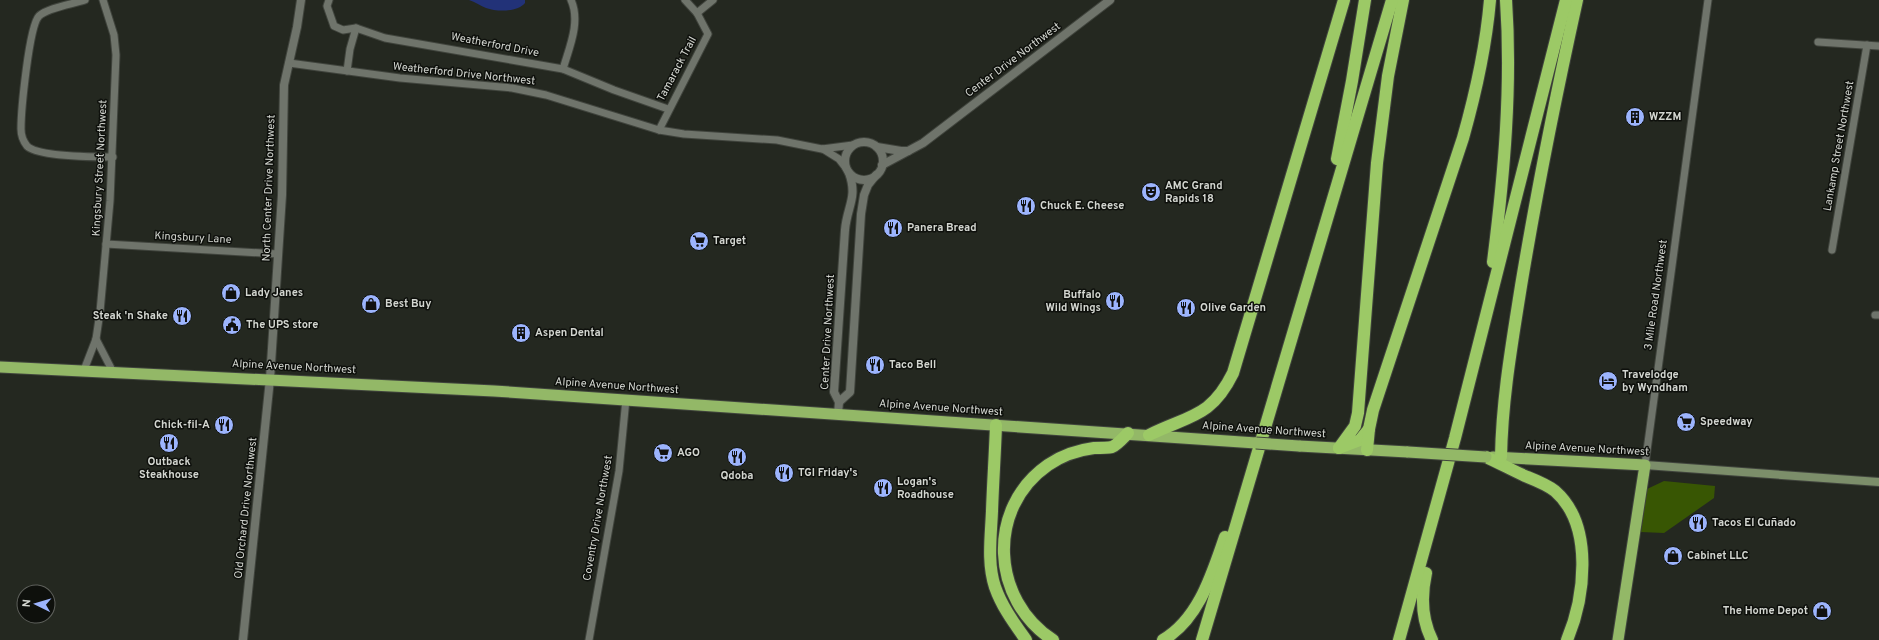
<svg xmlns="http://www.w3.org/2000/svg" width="1879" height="640" font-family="Overpass,sans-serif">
<rect width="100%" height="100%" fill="#242820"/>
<!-- green -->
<polygon fill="#385603" points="1664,481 1715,486 1714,498 1664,533 1641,532 1647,489"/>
<!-- water -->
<path fill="#223278" d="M469 0H525V3C518 12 497 12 486 8 481 6 475 2 469 0Z"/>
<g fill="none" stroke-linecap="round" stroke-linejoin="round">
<defs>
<g id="minor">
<path d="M85 0C73 4 47 8 39 16 29 26 21 111 21 129 21 135 23 141 27 146 38 157 95 157 113 157"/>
<polyline points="329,0 327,6 334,26 343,30 356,28"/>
<polyline points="697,13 713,0"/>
<polyline points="1818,42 1879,46"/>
<polyline points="289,63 400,78 512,88 546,95 659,130 684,134 777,140 822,149 853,145"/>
<path d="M563 69C569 48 581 22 571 0"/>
<polyline points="347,71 350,49 356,28 385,38 563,69 614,90 668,109"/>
<polyline points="659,130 708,34 697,13 685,0"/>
<polyline points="823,149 839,159 846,168"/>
<polyline points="106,244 278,254"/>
<polyline points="1832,250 1867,45"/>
<polyline points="1875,315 1879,315"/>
<polyline points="96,339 113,372"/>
<polyline points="84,370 96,339 100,312 110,201 116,55 114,35 103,0"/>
<polyline points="1645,465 1708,0"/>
<polyline points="589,640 619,471 626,399"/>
</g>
<g id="tertiary">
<circle cx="864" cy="161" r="19"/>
<polyline points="877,147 901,151 908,151"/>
<polyline points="882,165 923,143 1110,0"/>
<polyline points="839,402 850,392 861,214 864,195 868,185 876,175"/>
<path d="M838 414 839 402 834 392C838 338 841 284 845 230 847 206 858 198 849 173"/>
<polyline points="243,640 270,379 282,195 284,85 297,27 301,0"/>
</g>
<polyline id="secondary" points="1645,465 1879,482"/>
<g id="trunk">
<polyline points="0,367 494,391 1256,443"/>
<polyline points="1299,446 1408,452"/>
<polyline points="1493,457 1645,465 1618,640"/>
</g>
<g id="motorway">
<polyline points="1337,159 1352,81 1365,0"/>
<path d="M1493 262C1504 175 1512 87 1506 0"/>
<path d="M996 425C995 454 993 482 992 511 991 536 987 563 995 587 1002 607 1014 623 1026 640"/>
<path d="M1149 435C1189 415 1211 418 1233 373L1344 0"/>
<polyline points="1339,448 1355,426 1358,413 1377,163 1388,76 1403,0"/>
<polyline points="1339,448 1360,440 1369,429"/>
<path d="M1367 450 1369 429 1373 410 1463 138C1476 92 1486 47 1490 0"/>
<path d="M1486 457C1499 463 1512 470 1525 476 1535 480 1546 484 1555 491 1594 525 1585 597 1567 640"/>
<path d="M1501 457C1502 399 1512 343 1521 286 1537 190 1556 95 1577 0"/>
<path d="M1426 573C1421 596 1421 618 1432 640"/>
<path d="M1053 640C991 600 986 508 1048 465 1061 456 1078 450 1094 448 1099 448 1107 448 1112 447 1117 445 1124 437 1128 433"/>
<path d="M1163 640C1199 619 1212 574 1225 537"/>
<polyline points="1202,640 1392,0"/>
<polyline points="1399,640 1455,438 1566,0"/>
</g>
</defs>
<!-- minor casing -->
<use href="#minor" stroke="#40443d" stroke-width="9"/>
<!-- tertiary casing -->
<use href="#tertiary" stroke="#40443d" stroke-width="10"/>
<!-- secondary casing -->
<use href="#secondary" stroke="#40443d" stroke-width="10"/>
<!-- trunk casing -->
<use href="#trunk" stroke="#40443d" stroke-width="13"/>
<!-- motorway casing -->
<use href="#motorway" stroke="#40443d" stroke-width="14"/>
<!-- minor -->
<use href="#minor" stroke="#6f746b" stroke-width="7"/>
<!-- tertiary -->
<use href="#tertiary" stroke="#6f746b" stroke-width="8"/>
<!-- secondary -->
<use href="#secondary" stroke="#7c8e6a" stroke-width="8"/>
<!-- trunk -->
<use href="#trunk" stroke="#93b867" stroke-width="11"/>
<!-- motorway -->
<use href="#motorway" stroke="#9cc966" stroke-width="12"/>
<defs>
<g id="trunk-bridge">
<polyline points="1256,443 1299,446"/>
<polyline points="1408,452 1486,457"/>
</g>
</defs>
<!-- trunk-bridge casing -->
<use href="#trunk-bridge" stroke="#40443d" stroke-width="13" stroke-linecap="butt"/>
<!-- trunk-bridge -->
<use href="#trunk-bridge" stroke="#93b867" stroke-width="11"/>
</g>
<!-- icons -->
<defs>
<symbol id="building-disc" viewBox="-11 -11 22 22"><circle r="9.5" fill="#9cb4fd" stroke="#0e100c"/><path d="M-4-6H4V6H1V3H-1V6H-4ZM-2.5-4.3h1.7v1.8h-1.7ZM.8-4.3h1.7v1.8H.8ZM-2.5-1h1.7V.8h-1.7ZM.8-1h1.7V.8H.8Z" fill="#111"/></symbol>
<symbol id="theatre-disc" viewBox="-11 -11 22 22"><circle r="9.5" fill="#9cb4fd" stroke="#0e100c"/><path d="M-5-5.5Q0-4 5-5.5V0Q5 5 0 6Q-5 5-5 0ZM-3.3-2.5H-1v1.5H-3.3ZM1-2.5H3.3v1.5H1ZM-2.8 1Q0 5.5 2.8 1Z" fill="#111"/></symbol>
<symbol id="restaurant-disc" viewBox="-11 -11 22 22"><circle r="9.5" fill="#9cb4fd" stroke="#0e100c"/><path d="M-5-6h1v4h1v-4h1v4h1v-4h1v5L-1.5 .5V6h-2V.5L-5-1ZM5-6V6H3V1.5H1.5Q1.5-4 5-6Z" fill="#111"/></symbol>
<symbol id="supermarket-disc" viewBox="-11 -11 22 22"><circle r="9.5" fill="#9cb4fd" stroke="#0e100c"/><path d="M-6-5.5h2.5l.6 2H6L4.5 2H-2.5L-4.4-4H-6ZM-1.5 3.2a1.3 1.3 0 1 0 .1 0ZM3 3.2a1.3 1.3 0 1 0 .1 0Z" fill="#111"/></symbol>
<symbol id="shop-disc" viewBox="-11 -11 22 22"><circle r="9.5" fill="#9cb4fd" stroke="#0e100c"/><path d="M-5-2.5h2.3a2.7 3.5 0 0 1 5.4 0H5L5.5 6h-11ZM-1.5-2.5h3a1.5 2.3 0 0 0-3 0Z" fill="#111"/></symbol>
<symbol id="civic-disc" viewBox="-11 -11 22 22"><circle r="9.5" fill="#9cb4fd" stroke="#0e100c"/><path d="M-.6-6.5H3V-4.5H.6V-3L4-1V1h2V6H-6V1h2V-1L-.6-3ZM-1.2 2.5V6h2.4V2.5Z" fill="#111"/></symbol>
<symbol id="hotel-disc" viewBox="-11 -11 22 22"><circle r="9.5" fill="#9cb4fd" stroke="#0e100c"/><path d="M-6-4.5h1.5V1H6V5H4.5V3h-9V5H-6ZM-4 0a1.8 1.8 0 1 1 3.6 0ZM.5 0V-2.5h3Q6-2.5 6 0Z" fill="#111"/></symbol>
</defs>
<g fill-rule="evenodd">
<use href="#building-disc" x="1624" y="106" width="22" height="22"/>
<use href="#theatre-disc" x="1140" y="181" width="22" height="22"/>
<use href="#restaurant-disc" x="1015" y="195" width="22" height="22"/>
<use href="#restaurant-disc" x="882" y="217" width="22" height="22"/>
<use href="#supermarket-disc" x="688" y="230" width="22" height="22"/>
<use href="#shop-disc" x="220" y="282" width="22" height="22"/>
<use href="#restaurant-disc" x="1104" y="290" width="22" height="22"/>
<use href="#shop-disc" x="360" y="293" width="22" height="22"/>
<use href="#restaurant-disc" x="1175" y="297" width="22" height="22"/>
<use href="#restaurant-disc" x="171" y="305" width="22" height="22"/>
<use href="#civic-disc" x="221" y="314" width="22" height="22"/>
<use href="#building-disc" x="510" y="322" width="22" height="22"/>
<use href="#restaurant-disc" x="864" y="354" width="22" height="22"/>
<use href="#hotel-disc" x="1597" y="370" width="22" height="22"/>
<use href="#supermarket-disc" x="1675" y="411" width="22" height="22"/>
<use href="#restaurant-disc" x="213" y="414" width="22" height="22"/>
<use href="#restaurant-disc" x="158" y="432" width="22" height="22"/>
<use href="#supermarket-disc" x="652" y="442" width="22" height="22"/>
<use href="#restaurant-disc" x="726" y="446" width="22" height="22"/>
<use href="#restaurant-disc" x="773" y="462" width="22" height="22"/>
<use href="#restaurant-disc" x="872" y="477" width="22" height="22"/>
<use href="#restaurant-disc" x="1687" y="512" width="22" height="22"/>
<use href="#shop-disc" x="1662" y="545" width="22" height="22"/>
<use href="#shop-disc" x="1811" y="600" width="22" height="22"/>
</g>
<g text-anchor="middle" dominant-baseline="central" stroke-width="3" stroke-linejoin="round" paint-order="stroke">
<!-- street labels -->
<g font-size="11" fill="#d3d6d0" stroke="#0e100c">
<text transform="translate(495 45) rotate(11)">Weatherford Drive</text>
<text transform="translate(1013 60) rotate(-37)">Center Drive Northwest</text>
<text transform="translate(677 69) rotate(-62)">Tamarack Trail</text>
<text transform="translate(464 74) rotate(6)">Weatherford Drive Northwest</text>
<text transform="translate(1839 146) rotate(-80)">Lankamp Street Northwest</text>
<text transform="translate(100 168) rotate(-87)">Kingsbury Street Northwest</text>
<text transform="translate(269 188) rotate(-88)">North Center Drive Northwest</text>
<text transform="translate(193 238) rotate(3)">Kingsbury Lane</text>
<text transform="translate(1656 295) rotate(-82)">3 Mile Road Northwest</text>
<text transform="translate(828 332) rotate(-87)">Center Drive Northwest</text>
<text transform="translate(294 367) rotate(3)">Alpine Avenue Northwest</text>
<text transform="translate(617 386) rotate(4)">Alpine Avenue Northwest</text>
<text transform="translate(941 408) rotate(4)">Alpine Avenue Northwest</text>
<text transform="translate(1264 430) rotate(4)">Alpine Avenue Northwest</text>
<text transform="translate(1587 449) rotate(3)">Alpine Avenue Northwest</text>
<text transform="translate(246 508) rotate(-84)">Old Orchard Drive Northwest</text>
<text transform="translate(598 518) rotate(-80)">Coventry Drive Northwest</text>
</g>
<!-- poi labels -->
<g font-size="11" font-weight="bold" fill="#d3d6d0" stroke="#0e100c" text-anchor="start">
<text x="1649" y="117">WZZM</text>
<text x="1165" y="186">AMC Grand<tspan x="1165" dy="13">Rapids 18</tspan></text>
<text x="1040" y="206">Chuck E. Cheese</text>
<text x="907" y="228">Panera Bread</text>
<text x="713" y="241">Target</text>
<text x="245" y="293">Lady Janes</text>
<text x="1101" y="295" text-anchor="end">Buffalo<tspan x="1101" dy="13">Wild Wings</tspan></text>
<text x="385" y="304">Best Buy</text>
<text x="1200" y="308">Olive Garden</text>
<text x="168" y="316" text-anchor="end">Steak 'n Shake</text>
<text x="246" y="325">The UPS store</text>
<text x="535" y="333">Aspen Dental</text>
<text x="889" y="365">Taco Bell</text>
<text x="1622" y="375">Travelodge<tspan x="1622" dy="13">by Wyndham</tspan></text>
<text x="1700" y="422">Speedway</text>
<text x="210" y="425" text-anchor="end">Chick-fil-A</text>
<text x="677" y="453">AGO</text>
<text x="169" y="462" text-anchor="middle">Outback<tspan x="169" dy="13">Steakhouse</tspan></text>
<text x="798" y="473">TGI Friday's</text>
<text x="737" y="476" text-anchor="middle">Qdoba</text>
<text x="897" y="482">Logan's<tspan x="897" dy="13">Roadhouse</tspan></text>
<text x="1712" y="523">Tacos El Cuñado</text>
<text x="1687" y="556">Cabinet LLC</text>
<text x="1808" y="611" text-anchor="end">The Home Depot</text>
</g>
</g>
<!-- north arrow -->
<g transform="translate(36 604) rotate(275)"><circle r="19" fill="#0e100c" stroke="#5d5f5a"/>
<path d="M0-3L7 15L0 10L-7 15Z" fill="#9cb4fd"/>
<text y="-6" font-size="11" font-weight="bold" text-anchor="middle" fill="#d3d6d0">N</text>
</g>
</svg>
